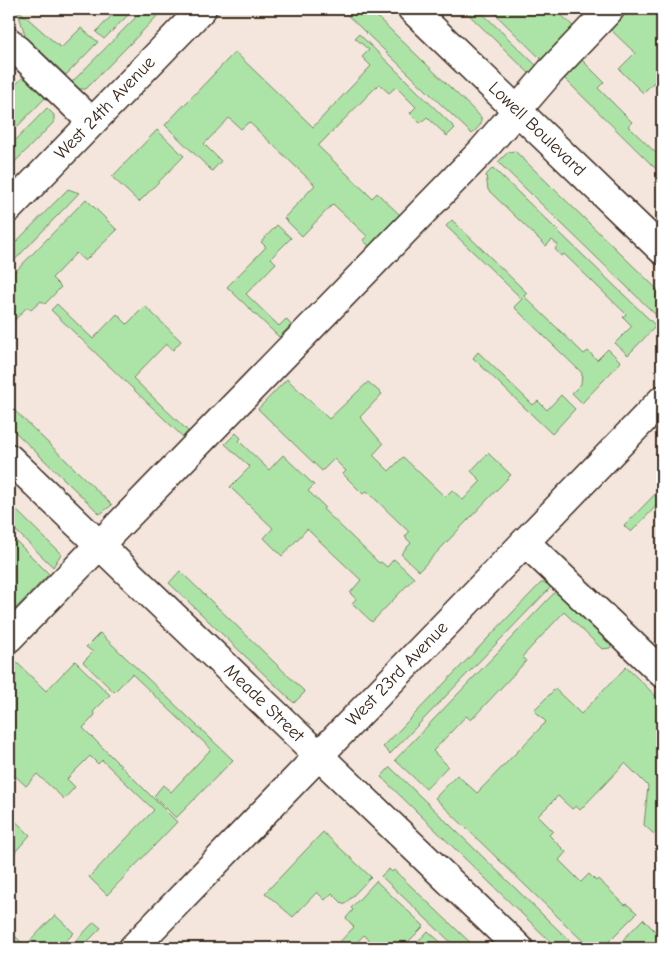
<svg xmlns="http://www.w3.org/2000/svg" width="671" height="957" font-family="'Comic Neue',sans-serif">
<rect width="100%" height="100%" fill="#f4e6dd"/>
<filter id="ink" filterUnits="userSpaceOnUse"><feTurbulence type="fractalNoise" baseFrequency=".02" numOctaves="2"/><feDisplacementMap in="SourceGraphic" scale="10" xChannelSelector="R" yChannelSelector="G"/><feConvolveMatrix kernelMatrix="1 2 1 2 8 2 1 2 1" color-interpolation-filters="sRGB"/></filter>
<g filter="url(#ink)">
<!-- green -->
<g fill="#ace4a7" stroke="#748762">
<polygon points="17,9 61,48 81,28 98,42 66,75 26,38"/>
<polygon points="118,9 134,9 104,39 96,32"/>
<polygon points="144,9 164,9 86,89 79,89 72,82"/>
<polygon points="341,9 369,9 481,117 481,124 472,134"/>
<polygon points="463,9 478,9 542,71 535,79"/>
<polygon points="490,9 555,9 575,28 543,61"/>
<polygon points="627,9 662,9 662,78 656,84 654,82 643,93 619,69 635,53 609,28"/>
<polygon points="359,34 455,128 447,136 427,117 420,123 410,113 416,107 396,87 389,93 379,84 318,146 372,198 377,193 400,215 370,247 363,240 367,236 333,204 302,236 284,218 315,185 249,122 241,129 229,118 204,144 221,161 212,171 165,125 235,52 313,127 371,66 362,57 369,50 355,38"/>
<polygon points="581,59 604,82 598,88 632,122 628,126 658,155 662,152 662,175 563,77"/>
<polygon points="25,75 47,96 9,135 9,92"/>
<polygon points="47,108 54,115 54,122 9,168 9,147"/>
<polygon points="157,130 184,156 139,202 112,177"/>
<polygon points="515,151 662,294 662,308 656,315 498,162 508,152"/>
<polygon points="493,168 656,326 628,355 615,343 632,326 623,317 626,314 564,254 561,256 555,249 558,245 552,240 546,246 488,190 486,175"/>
<polygon points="68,189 79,193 9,266 9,249"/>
<polygon points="86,199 117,230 85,261 76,253 52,278 61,287 45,304 41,301 31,310 27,307 11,324 9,321 9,278"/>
<polygon points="452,220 527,293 524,296 584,354 588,351 597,360 608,349 621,362 582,403 572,393 581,384 582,373 514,307 522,299 446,226"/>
<polygon points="277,225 291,238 271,258 276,263 246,294 279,326 286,319 291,325 279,337 227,287 266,247 261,242"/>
<polygon points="57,304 93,339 117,314 127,324 145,306 181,341 173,350 166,344 133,378 188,431 183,437 51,310"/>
<polygon points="478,352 533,405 538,401 547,410 561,395 575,409 552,434 473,358"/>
<polygon points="287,379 329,419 368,382 382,394 360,417 383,444 373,455 389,471 403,457 445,497 452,490 463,500 481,481 471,471 488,453 511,475 419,571 401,554 411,543 405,537 409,532 367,491 363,494 343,474 346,471 334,459 322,471 258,409"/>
<polygon points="9,405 112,505 100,514 9,426"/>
<polygon points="236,433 241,438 239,441 269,470 283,455 314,485 308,491 325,507 323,509 379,563 381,562 387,567 394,559 414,578 372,622 352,603 356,599 350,593 361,580 307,529 282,556 264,538 273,528 230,487 250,467 225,444"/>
<polygon points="662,487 662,500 631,532 624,526"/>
<polygon points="9,503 61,554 53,567 9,524"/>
<polygon points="9,534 49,574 9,615"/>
<polygon points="180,571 305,692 294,703 169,583"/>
<polygon points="541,583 548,583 552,586 390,754 383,747"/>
<polygon points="558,589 614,643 610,648 602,649 564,612 522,657 526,661 471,720 466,716 433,751 448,766 426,789 395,760"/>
<polygon points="100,633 233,760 176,818 154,796 163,785 171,792 211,749 132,674 114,692 83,662 93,652 86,647"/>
<polygon points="9,655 46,691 75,661 110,695 93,712 95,715 83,728 177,822 107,895 89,877 154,810 102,760 98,764 90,756 67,779 75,787 64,799 37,774 26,786 12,773 9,773"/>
<polygon points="626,667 662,702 662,826 654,834 644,825 648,786 625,763 580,810 576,806 572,809 558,796 538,816 553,831 549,835 566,852 559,860 581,882 589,874 596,881 598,879 625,905 627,904 637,913 602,948 590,948 435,798 457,775 477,793 546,722 534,710 555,689 581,714"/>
<polygon points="390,767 577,948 557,948 381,777"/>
<polygon points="9,815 30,835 9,859"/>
<polygon points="323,832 371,877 344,905 332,893 325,900 317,892 293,917 265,893"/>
<polygon points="389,869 392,872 394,870 476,948 457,948 381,876"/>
<polygon points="376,881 424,926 402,948 378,948 364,935 351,948 334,948 354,927 346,918 353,910 351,908"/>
<polygon points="55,915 74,933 59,948 9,948 9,930 25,946"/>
<polygon points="643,919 662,938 662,948 615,948"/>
<polygon points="94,922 101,928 81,948 69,948"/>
<polygon points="428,931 447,948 412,948"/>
</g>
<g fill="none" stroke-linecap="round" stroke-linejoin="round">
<defs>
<g id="minor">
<polyline points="412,9 662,250"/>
<polyline points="9,42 92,122"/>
<polyline points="9,208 202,9"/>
<polyline points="9,458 519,948"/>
<polyline points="525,542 662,673"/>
<polyline points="9,638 482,151 550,72 610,9"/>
<polyline points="133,948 662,400"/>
</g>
</defs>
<!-- minor casing -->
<use href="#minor" stroke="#3b2a1e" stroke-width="31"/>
<!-- minor -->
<use href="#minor" stroke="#fff" stroke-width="28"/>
</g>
</g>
<g text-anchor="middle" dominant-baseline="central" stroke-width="4" stroke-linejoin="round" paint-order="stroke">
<!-- street labels -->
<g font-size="18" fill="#3b2a1e" stroke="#fff">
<text transform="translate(105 108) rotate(-46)">West 24th Avenue</text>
<text transform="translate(537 129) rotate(44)">Lowell Boulevard</text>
<text transform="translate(397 674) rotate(-46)">West 23rd Avenue</text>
<text transform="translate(264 703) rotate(44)">Meade Street</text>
</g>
</g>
<!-- margin -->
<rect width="671" height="957" fill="none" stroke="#fff" stroke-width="30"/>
<rect x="15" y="15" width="641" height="927" fill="none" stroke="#3b2a1e" stroke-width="2" filter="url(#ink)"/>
</svg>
